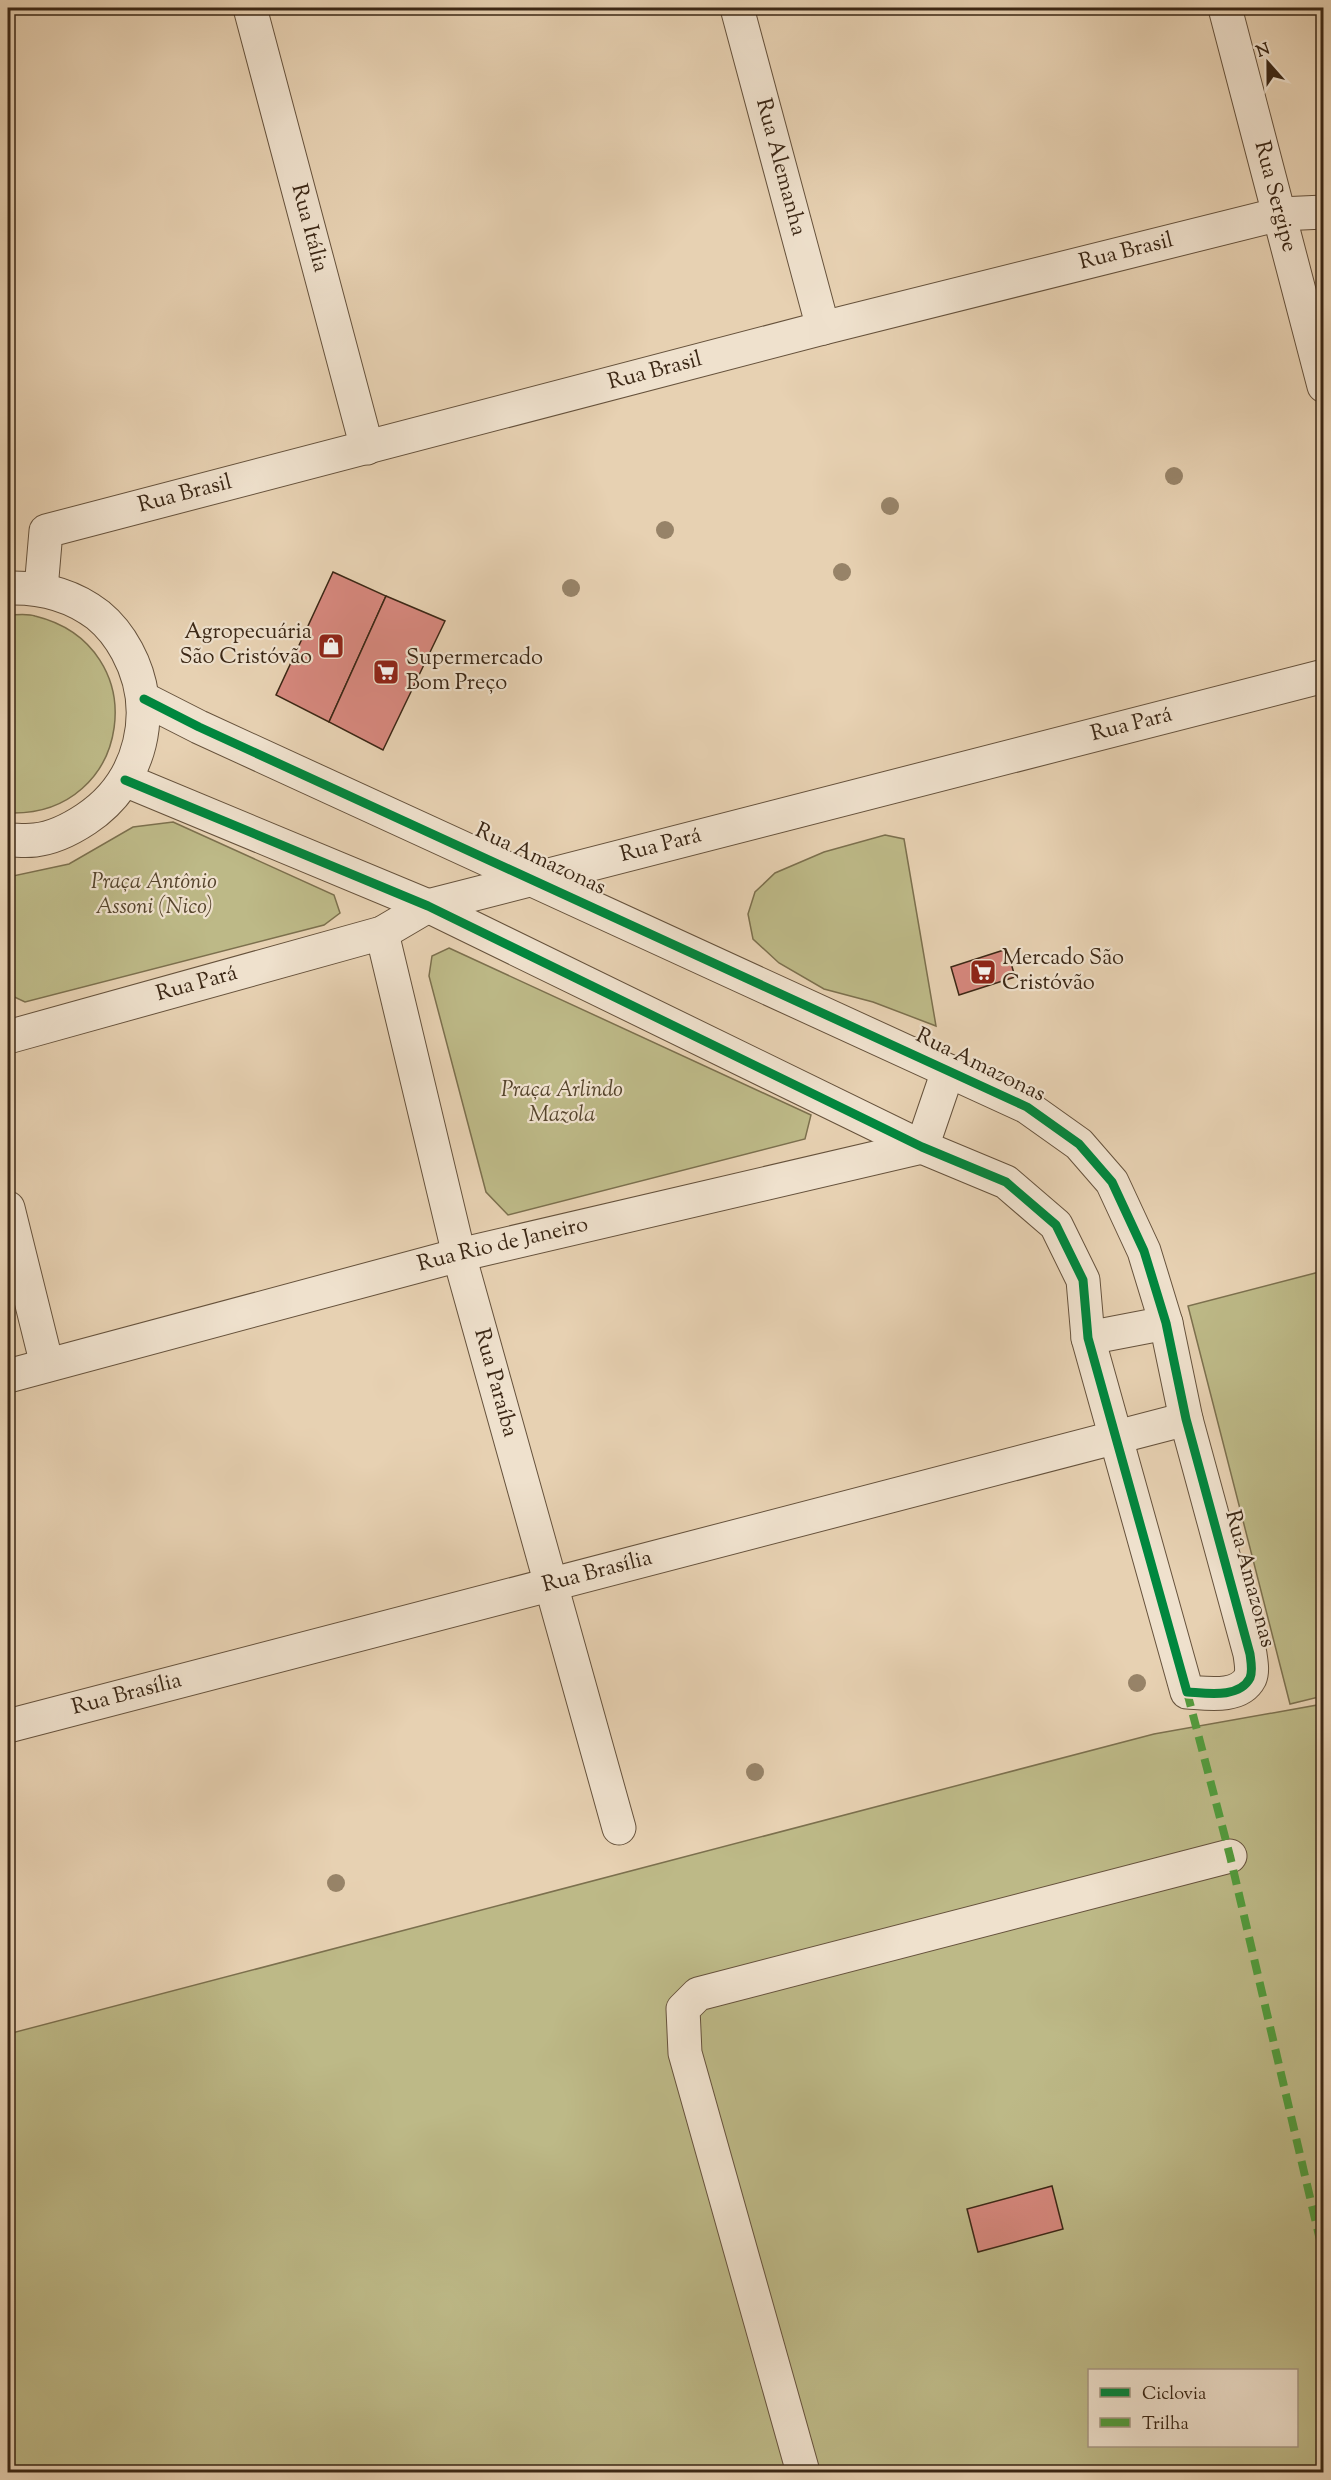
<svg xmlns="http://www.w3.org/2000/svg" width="1331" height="2480" font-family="'Sorts Mill Goudy',serif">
<rect width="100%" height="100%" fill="#e7d1b2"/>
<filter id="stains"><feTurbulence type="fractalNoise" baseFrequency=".00333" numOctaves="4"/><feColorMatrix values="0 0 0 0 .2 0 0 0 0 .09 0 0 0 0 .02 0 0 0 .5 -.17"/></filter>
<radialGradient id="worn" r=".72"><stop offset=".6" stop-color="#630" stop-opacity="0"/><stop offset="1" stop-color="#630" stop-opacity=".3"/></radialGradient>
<!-- green -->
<g fill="#bdb987" stroke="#7c704e" stroke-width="1.5" fill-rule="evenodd">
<path d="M8 615C16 615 27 613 35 616 157 646 133 818 8 813Z"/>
<polygon points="173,822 334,895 340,913 324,925 25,1002 8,994 8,877 69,864 133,827"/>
<polygon points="885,835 904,839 936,1026 873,1002 824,989 779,963 753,939 748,914 755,892 775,873 824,852"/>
<polygon points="449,948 811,1115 805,1139 508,1215 486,1192 429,976 432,956"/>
<polygon points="1323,1271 1323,1696 1290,1704 1188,1306"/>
<path d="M1323 1704V2472H8V2034L1154 1734ZM1090 2370H1296V2446H1090Z"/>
</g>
<!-- building -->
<g fill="#d7887e" stroke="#3b2715" stroke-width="1.5">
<polygon points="333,572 386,596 329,722 276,695"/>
<polygon points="386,596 445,621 383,750 329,722"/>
<polygon points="1007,949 1015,977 959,995 951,967"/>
<polygon points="1052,2186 1063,2229 978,2252 967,2209"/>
</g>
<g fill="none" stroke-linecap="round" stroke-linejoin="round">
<defs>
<g id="minor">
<path id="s1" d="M250 8 367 448"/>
<path id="s2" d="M737 8 823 328"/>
<path id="s3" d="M1225 8 1324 386"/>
<path d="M8 588C40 587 72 595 98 615 109 624 120 638 127 651 159 710 142 782 86 819 71 829 53 838 35 840 26 841 17 840 8 840"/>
<path id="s4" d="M41 589 46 531 823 328 1280 214 1324 212"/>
<path d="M125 780 428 906 922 1147 1006 1182 1056 1225 1083 1280 1088 1338 1187 1692C1206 1693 1239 1699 1250 1678 1253 1671 1251 1662 1250 1654L1186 1419 1166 1323 1144 1251 1112 1182 1079 1144 1027 1107 199 727 144 699"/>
<path id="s5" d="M382 933 459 1255 619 1828"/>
<path id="s6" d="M8 1037 382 933 428 906 1324 676"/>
<polyline points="8,1208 47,1365"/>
<polyline points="1088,1338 1166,1323"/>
<path id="s7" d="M8 1376 459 1255 922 1147 948 1071"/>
<path id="s8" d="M8 1726 1186 1419"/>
<polyline points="803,2472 685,2053 683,2009 698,1994 1230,1856"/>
</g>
</defs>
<!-- minor casing -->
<use href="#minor" stroke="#66523c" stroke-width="35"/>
<!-- minor -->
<use href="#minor" stroke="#efe1cd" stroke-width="33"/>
<!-- quiet -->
<polyline stroke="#529c3d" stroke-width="8" stroke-dasharray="15 8" stroke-linecap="butt" points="1187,1692 1230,1856 1324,2257"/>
<defs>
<path id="cycleway" d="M125 780 428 906 922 1147 1006 1182 1056 1225 1083 1280 1088 1338 1187 1692C1206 1693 1239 1699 1250 1678 1253 1671 1251 1662 1250 1654L1186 1419 1166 1323 1144 1251 1112 1182 1079 1144 1027 1107 199 727 144 699"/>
</defs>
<!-- cycleway casing -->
<use href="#cycleway" stroke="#efe1cd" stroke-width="13"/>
<!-- cycleway -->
<use href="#cycleway" stroke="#00873e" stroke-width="9"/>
</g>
<!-- trees -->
<g fill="#978368">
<circle cx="1174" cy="476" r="9"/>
<circle cx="890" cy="506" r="9"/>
<circle cx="665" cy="530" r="9"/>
<circle cx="842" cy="572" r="9"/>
<circle cx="571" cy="588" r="9"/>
<circle cx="1137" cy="1683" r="9"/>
<circle cx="755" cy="1772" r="9"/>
<circle cx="336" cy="1883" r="9"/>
</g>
<!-- icons -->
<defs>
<symbol id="shop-square" viewBox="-11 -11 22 22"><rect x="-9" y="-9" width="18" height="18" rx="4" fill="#8f2418" stroke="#efe1cd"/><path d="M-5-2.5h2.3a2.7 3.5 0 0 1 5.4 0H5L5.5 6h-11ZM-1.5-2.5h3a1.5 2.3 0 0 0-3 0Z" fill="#fff"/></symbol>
<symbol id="supermarket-square" viewBox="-11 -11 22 22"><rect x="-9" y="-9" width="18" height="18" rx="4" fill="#8f2418" stroke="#efe1cd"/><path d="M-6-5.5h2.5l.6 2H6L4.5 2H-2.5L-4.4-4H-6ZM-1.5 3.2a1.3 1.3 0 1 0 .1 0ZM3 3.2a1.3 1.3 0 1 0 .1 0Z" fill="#fff"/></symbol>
</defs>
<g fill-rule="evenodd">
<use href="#shop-square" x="316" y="631" width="30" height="30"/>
<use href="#supermarket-square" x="371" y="657" width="30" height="30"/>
<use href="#supermarket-square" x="968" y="957" width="30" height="30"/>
</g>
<g text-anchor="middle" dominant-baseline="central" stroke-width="4.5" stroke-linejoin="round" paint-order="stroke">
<!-- street labels -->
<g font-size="22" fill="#3b2715" stroke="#efe1cd">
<text stroke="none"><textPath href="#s2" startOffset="165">Rua Alemanha</textPath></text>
<text stroke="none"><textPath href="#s3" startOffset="195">Rua Sergipe</textPath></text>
<text stroke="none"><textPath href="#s1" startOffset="228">Rua Itália</textPath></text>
<text stroke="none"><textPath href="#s4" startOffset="1174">Rua Brasil</textPath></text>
<text stroke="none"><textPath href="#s4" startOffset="688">Rua Brasil</textPath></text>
<text stroke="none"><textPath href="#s4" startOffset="202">Rua Brasil</textPath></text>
<text stroke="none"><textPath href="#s6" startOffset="1168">Rua Pará</textPath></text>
<text stroke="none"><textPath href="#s6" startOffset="682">Rua Pará</textPath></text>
<text transform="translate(540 860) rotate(25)">Rua Amazonas</text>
<text stroke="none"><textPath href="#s6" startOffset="196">Rua Pará</textPath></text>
<text transform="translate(980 1066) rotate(26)">Rua Amazonas</text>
<text stroke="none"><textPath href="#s7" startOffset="512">Rua Rio de Janeiro</textPath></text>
<text stroke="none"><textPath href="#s5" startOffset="464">Rua Paraíba</textPath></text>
<text stroke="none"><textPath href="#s8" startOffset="609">Rua Brasília</textPath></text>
<text transform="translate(1249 1579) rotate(75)">Rua Amazonas</text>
<text stroke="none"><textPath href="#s8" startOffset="123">Rua Brasília</textPath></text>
</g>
<!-- poi labels -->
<g font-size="22" fill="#3b2715" stroke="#efe1cd" text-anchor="start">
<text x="312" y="633" text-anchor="end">Agropecuária<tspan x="312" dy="25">São Cristóvão</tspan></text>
<text x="406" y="659">Supermercado<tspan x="406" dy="25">Bom Preço</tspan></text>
<text x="1002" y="959">Mercado São<tspan x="1002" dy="25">Cristóvão</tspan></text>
</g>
<!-- park labels -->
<g font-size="22" font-style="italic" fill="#55442c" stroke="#efe1cd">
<text x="154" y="883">Praça Antônio<tspan x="154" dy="25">Assoni (Nico)</tspan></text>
<text x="562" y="1091">Praça Arlindo<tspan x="562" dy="25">Mazola</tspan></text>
</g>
</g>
<!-- margin -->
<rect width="1331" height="2480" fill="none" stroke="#e7d1b2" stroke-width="30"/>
<rect x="9" y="9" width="1313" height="2462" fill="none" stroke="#3b2715" stroke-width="3"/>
<rect x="15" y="15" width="1301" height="2450" fill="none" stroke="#3b2715" stroke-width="1.5"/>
<!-- legend -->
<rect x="1088" y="2369" width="210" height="78" fill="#efe1cd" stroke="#a79783" stroke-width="1.5"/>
<rect x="1100" y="2388" width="30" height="9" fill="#00873e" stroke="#a79783" stroke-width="1.5"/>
<text x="1142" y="2399" font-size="18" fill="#3b2715">Ciclovia</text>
<rect x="1100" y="2418" width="30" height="9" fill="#529c3d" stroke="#a79783" stroke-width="1.5"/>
<text x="1142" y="2429" font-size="18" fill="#3b2715">Trilha</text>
<!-- north arrow -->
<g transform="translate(1268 63) rotate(339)" stroke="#efe1cd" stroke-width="4.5" paint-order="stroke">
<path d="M0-4.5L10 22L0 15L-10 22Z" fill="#3b2715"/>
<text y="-9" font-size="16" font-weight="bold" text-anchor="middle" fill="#3b2715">N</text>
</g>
<rect width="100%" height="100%" filter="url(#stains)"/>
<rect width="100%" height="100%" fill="url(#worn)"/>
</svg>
